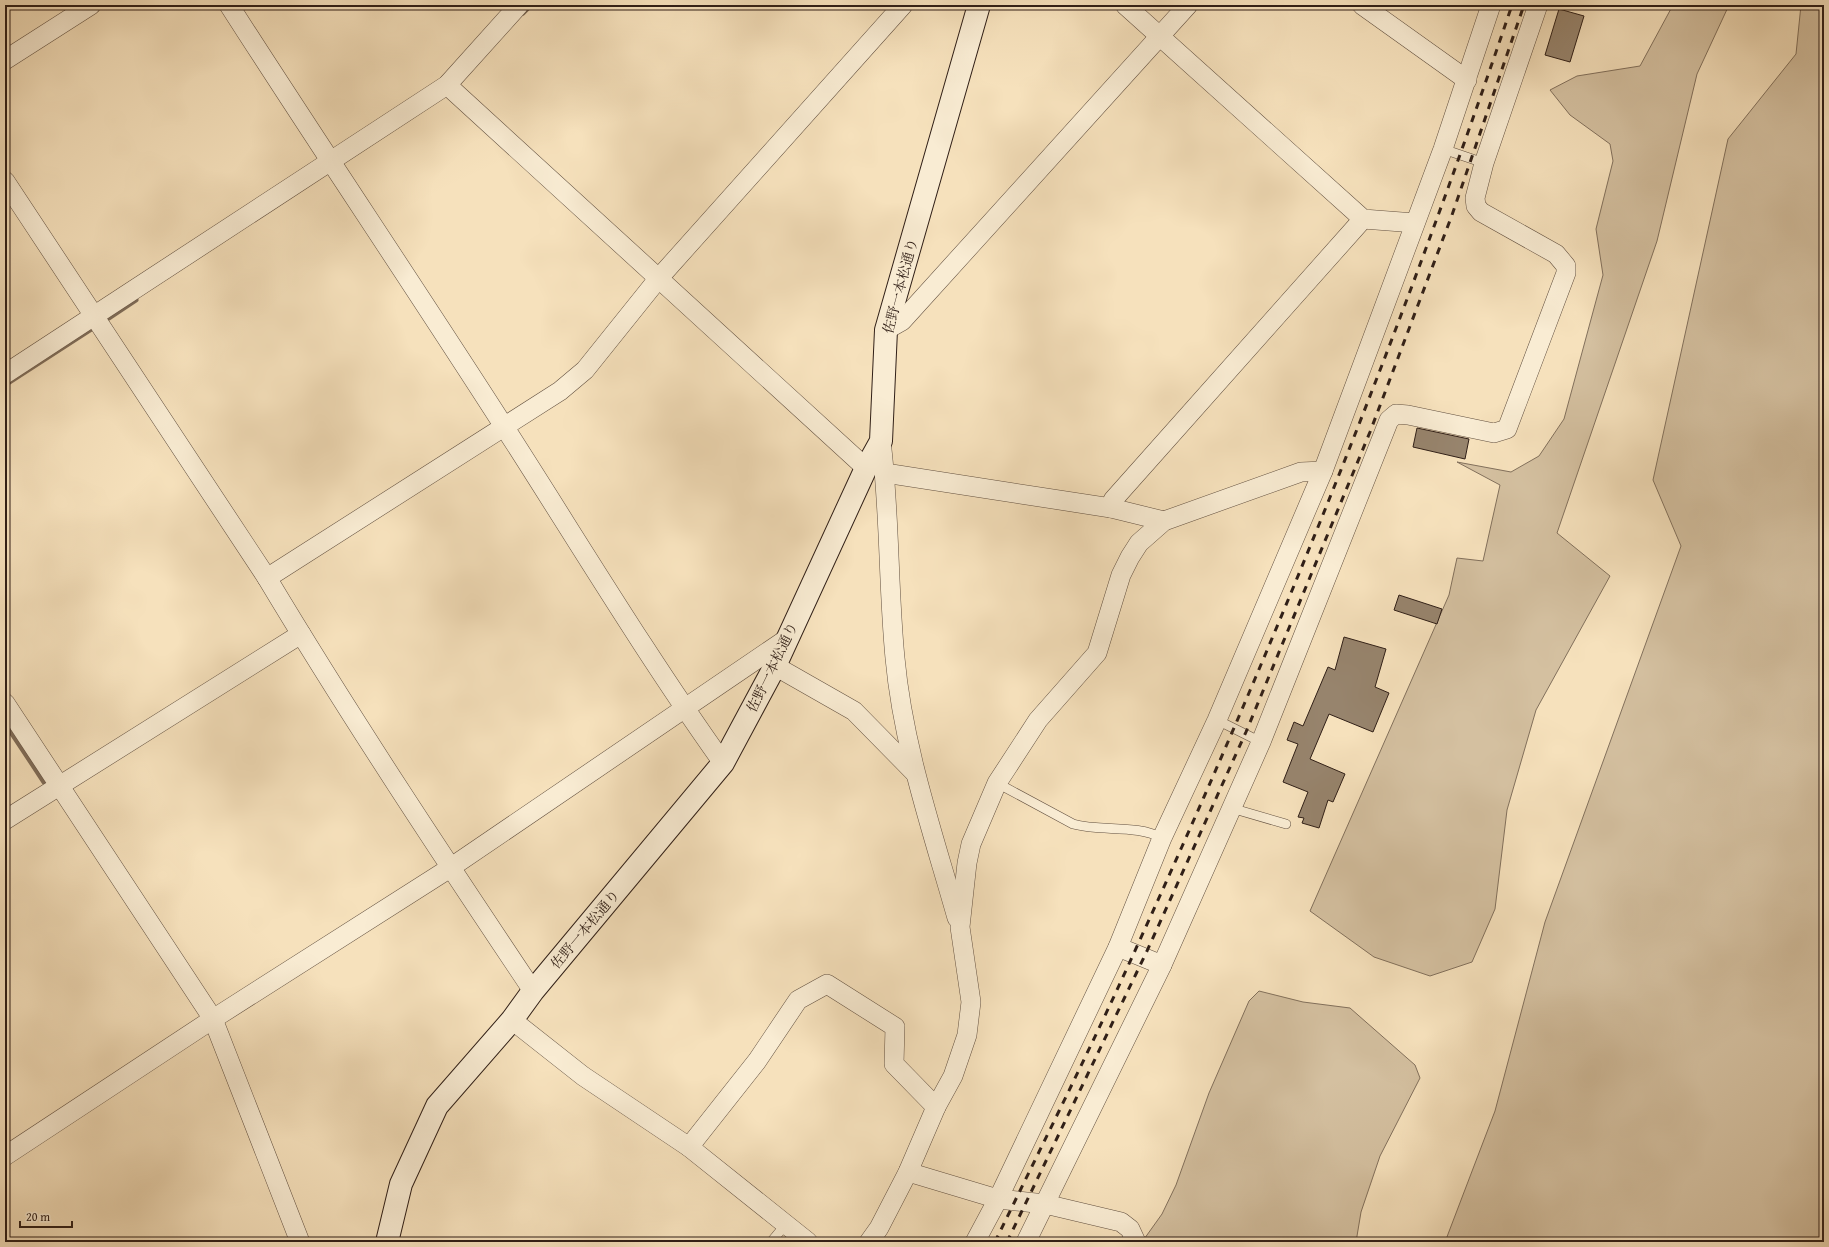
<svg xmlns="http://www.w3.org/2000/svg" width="1829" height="1247" font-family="'Gentium Book Plus','Noto Serif JP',serif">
<rect width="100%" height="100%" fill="#f6e1bc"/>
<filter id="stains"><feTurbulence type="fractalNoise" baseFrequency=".005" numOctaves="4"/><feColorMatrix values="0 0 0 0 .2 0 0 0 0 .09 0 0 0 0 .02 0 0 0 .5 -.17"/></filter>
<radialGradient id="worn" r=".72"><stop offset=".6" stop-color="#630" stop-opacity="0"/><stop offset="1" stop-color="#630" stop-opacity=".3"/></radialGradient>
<!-- green -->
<g fill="#d4c0a0" stroke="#82705c">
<polygon points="1673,5 1729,5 1697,74 1657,241 1557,533 1610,576 1536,710 1507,810 1495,909 1472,962 1430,976 1374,957 1310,911 1449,595 1457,558 1483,561 1500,485 1457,462 1511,472 1539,456 1564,419 1603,275 1596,229 1613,161 1610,144 1570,115 1550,90 1577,76 1640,66"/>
<polygon points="1801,5 1824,5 1824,1242 1445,1242 1495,1111 1545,922 1681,546 1653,480 1728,139 1796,54"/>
<polygon points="1259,991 1303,1002 1350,1008 1415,1065 1420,1078 1380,1156 1361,1212 1356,1242 1142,1242 1162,1214 1176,1185 1209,1093 1249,1001"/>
</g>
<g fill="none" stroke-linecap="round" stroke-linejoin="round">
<!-- stream -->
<g stroke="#7f6c58" stroke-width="5">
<polyline points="523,13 531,5"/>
<polyline points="109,318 136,300"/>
<polyline points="5,385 90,330"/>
<polyline points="5,723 44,782"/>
</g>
</g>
<!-- building -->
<g fill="#97846d" stroke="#301f17">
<polygon points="1559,9 1584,16 1570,62 1545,55"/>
<polygon points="1417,428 1469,439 1465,459 1413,447"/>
<polygon points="1399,595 1442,609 1437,624 1394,610"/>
<polygon points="1344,637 1386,649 1375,687 1389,693 1373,732 1329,714 1310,759 1345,774 1333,802 1328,800 1319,828 1302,823 1304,818 1298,817 1308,792 1283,782 1298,744 1287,740 1294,722 1303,726 1328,667 1335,670"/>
</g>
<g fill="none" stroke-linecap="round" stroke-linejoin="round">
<defs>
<g id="lane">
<polyline points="1443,149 1484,163"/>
<polyline points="1217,720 1261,742"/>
<path d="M997 783 1073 824C1101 832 1137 824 1162 838"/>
<polyline points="1231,808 1286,824"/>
<polyline points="771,1242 786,1224"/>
</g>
<g id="street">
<path d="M229 5C320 147 414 286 505 428 577 540 646 655 723 763"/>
<polyline points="1125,5 1363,219 1415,223"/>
<polyline points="1362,5 1467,80"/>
<polyline points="5,60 91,5"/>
<polyline points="447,85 866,468"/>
<path d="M5 181 267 578C351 718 442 855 533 991"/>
<polyline points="886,330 902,321 1188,5"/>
<polyline points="5,374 447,85 519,5"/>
<path d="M881 441C890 513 888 586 895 658 903 747 933 833 957 918"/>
<polyline points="885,473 1111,508 1164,521"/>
<polyline points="1111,508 1113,500 1363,219"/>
<polyline points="267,578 560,391 585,370 658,279 903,5"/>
<polyline points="775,666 854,711 915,773"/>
<polyline points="5,703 213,1019 300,1242"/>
<polyline points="5,820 301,634"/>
<polyline points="1118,947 1162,965"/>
<polyline points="512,1020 583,1076 689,1147 808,1242"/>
<polyline points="689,1147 757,1061 798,1000 827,984 895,1027 894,1064 936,1107"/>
<polyline points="5,1156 213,1019 450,868 788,638"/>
<polyline points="908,1172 998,1199 1045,1204 1121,1222 1130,1229 1136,1242"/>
<polyline points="869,1242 879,1228 908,1172 936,1107 953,1076 967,1035 971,1002 960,927 967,863 971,844 997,783 1038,720 1097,653 1121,575 1130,557 1139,543 1164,521 1301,472 1323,471"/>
<polyline points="975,1242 998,1199 1118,947 1162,838 1217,720 1323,471 1443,149 1491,5"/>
<polyline points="1026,1242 1162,965 1261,742 1389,420 1396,414 1408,415 1494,433 1507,429 1566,273 1566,266 1556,254 1481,212 1476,206 1475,198 1484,163 1538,5"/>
</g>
<polyline id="secondary" points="387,1242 401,1184 437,1106 512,1020 533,991 723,763 775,666 866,468 881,441 886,330 979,5"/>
</defs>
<!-- lane casing -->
<use href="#lane" stroke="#625040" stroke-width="10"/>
<!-- street casing -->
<use href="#street" stroke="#625040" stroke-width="20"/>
<!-- secondary casing -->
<use href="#secondary" stroke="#301f17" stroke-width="24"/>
<!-- lane -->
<use href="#lane" stroke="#f9ecd3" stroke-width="9"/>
<!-- street -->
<use href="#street" stroke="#f9ecd3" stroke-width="19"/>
<!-- secondary -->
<use href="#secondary" stroke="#f9ecd3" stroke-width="22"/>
<!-- rail -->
<g stroke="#301f17" stroke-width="3" stroke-dasharray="7 7" stroke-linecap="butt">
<path d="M995 1242C1043 1143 1093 1044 1138 944 1278 638 1404 325 1512 5"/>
<polyline points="1007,1242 1147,951 1246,732 1370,432 1452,215 1524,5"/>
</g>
</g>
<g text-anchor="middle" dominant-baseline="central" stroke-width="4" stroke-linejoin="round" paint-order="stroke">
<!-- street labels -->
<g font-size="14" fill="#301f17" stroke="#f9ecd3">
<text transform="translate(900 286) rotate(-75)">佐野一本松通り</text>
<text transform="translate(772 667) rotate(-64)">佐野一本松通り</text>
<text transform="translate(585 929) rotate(-50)">佐野一本松通り</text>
</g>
</g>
<!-- margin -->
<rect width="1829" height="1247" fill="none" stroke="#f6e1bc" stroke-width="20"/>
<rect x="6" y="6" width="1817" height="1235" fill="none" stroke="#301f17" stroke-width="2"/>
<rect x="10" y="10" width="1809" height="1227" fill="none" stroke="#301f17"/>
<!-- scale -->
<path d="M20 1221v6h52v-6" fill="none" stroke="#301f17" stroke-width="2"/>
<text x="26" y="1221" font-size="12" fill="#301f17" stroke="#f9ecd3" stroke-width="3" paint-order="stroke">20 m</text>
<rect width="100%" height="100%" filter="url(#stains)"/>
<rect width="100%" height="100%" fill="url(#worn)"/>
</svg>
